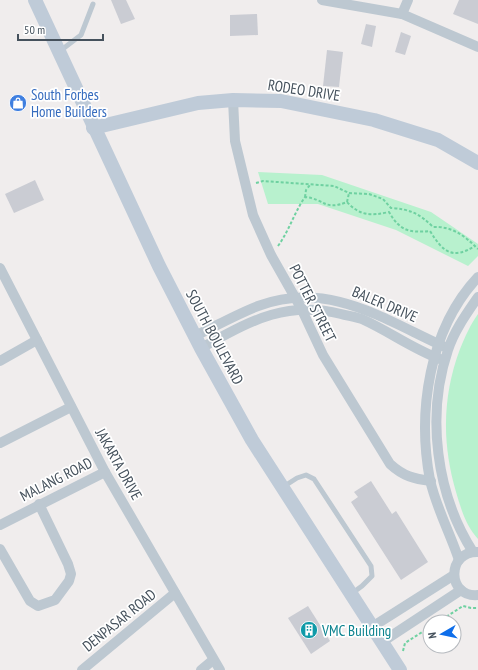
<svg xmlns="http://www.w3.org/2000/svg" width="478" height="670" font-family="'PT Sans Narrow',sans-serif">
<rect width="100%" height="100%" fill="#f0eded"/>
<!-- green -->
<g fill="#b8f1ce">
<polygon points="258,172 322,175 431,212 478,244 478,256 468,266 396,230 318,204 268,204"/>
<path d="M478 314V539C466 526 461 509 456 492 442 444 442 397 460 349 465 337 470 325 478 314Z"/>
</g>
<!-- building -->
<g fill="#caccd3">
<polygon points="111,0 126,0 135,19 121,24"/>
<polygon points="459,0 478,0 478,24 453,14"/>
<polygon points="257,14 258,35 230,36 230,15"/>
<polygon points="366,24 376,26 372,47 361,44"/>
<polygon points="401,32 411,36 405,55 395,52"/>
<polygon points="327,50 343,52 339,87 323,86"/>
<polygon points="35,180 44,200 14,213 5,194"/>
<polygon points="371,481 392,514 396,511 428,562 401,580 351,502 358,497 354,492"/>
<polygon points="308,606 330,641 311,654 288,618"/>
</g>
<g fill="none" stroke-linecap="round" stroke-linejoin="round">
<!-- path -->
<g stroke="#6fd1a1" stroke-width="2" stroke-dasharray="3 2" stroke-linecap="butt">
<path d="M256 183 263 181 334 186 349 193 369 194 383 199 391 208C410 209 420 214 433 227 452 226 465 236 478 249"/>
<polyline points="305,197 306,190 310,185"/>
<polyline points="347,202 349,193"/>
<path d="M278 246C289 231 294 213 305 197 325 199 324 211 347 202 360 216 371 216 389 212 400 231 409 233 430 231 443 252 452 260 475 246"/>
<polyline points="438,622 463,606 471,608 478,608"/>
<polyline points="403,651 405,643 430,627"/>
</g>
<!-- lane -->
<g stroke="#bdc8d1" stroke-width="5">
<polyline points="60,51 81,35 93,4"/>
<polyline points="283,487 297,478 306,475 314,479 371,566 372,576 362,586 351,594"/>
</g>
<!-- street -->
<g stroke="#bdc8d1" stroke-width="10">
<polyline points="322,0 402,14 478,47"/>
<polyline points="402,14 408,0"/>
<path d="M233 100 235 141 253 215 271 255 301 308 323 355 390 464C403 476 414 479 431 481"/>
<polyline points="0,268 105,472 220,670"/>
<path d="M195 336C216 326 237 314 258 306 329 280 383 319 445 347"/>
<path d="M201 348C249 322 284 300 341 314 348 316 357 317 364 320 390 332 413 349 440 359"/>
<polyline points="0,361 37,340"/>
<polyline points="0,443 71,407"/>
<polyline points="0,525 105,472"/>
<polyline points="0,549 30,601 38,606 55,600 69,581 71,574 68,564 39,504"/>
<path d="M473 552C436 494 426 415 448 350 454 331 467 313 478 297"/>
<path d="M478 552C446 551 447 598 478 595"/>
<path d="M459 560C450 533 436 507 430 480 417 412 429 329 478 277"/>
<polyline points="372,627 454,575"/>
<polyline points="382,642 461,590"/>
<polyline points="82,670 175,593"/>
<polyline points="201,670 213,660"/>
</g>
<!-- secondary -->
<g stroke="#bfcbd8" stroke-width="14">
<polyline points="35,0 159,266 201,348 252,440 400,670"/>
<polyline points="93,128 198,103 233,100 281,101 374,120 438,140 478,163"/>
</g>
</g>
<!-- icons -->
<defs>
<symbol id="shop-disc" viewBox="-11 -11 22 22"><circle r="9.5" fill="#3f7fe0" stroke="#fff"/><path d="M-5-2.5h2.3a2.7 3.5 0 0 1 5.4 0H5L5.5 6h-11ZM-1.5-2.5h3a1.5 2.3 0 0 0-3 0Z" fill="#fff"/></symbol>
<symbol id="building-disc" viewBox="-11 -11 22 22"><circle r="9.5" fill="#0f9aa8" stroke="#fff"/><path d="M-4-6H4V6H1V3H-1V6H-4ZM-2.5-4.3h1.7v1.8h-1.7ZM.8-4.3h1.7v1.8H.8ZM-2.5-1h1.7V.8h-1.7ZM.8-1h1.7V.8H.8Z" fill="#fff"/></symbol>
</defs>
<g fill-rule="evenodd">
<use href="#shop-disc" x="8" y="93" width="20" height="20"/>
<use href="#building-disc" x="299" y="620" width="20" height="20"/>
</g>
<g text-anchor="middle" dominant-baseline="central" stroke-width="3.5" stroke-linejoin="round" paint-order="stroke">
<!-- street labels -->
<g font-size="15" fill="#45515c" stroke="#fff">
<text transform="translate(304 90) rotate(9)">RODEO DRIVE</text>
<text transform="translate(313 303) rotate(63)">POTTER STREET</text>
<text transform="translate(385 304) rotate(23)">BALER DRIVE</text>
<text transform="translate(215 337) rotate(62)">SOUTH BOULEVARD</text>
<text transform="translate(119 464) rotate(61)">JAKARTA DRIVE</text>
<text transform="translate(56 479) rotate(-27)">MALANG ROAD</text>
<text transform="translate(119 620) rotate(-39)">DENPASAR ROAD</text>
</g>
<!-- shop labels -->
<g font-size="15" fill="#366cbe" stroke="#fff" text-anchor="start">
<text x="31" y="94">South Forbes<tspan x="31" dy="17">Home Builders</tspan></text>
</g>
<!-- culture labels -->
<g font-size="15" fill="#0d838f" stroke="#fff" text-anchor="start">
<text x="322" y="630">VMC Building</text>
</g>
</g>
<!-- north arrow -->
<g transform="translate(442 634) rotate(261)"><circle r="19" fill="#ffffff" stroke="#b5b9be"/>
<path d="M0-3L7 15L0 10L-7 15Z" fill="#0e6eea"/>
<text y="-6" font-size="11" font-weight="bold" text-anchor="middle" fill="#45515c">N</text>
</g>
<!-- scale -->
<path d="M18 34v6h85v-6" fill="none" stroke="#45515c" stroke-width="2"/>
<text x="24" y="34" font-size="12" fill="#45515c" stroke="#ffffff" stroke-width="3" paint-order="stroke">50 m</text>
</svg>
